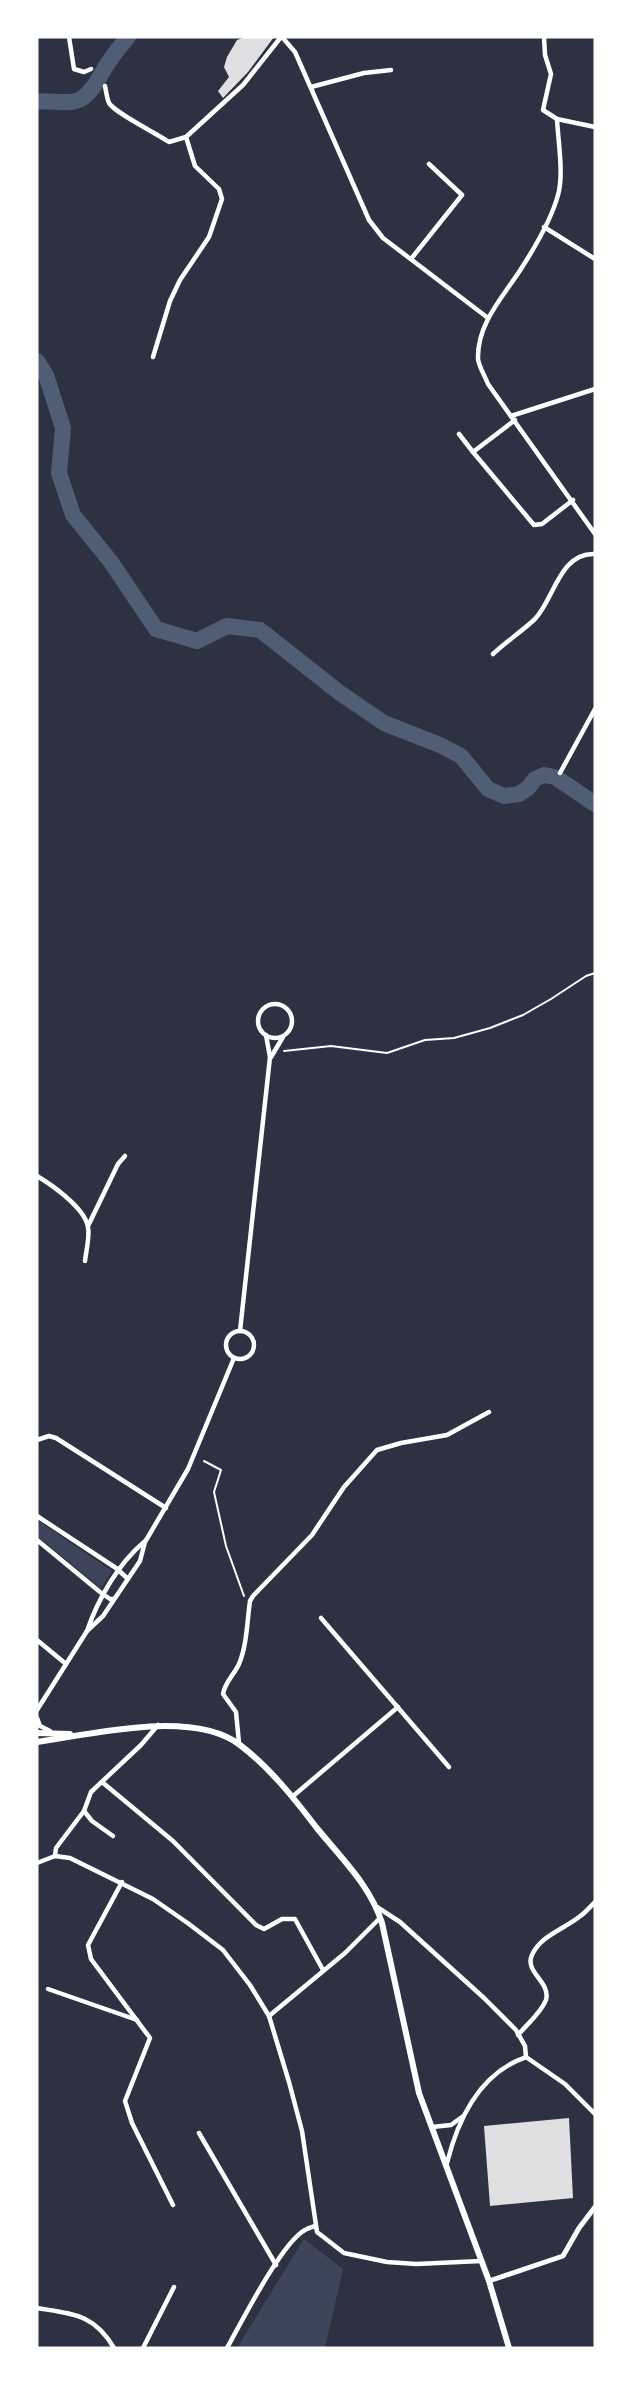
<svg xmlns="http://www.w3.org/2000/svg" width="632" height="2385" font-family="'Crimson Pro',serif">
<rect width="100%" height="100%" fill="#2d3142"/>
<!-- green -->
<g fill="#3c4559">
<polygon points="37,1520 112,1571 101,1588 37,1536"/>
<polygon points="304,2239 343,2269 325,2348 237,2348"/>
</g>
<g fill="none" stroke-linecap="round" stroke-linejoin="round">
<!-- river -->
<g stroke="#4f5d75" stroke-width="16">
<path d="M37 102C51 99 68 106 81 99 94 91 100 75 108 63 114 54 121 45 128 37"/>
<polyline points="37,361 46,375 63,428 59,473 73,515 111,562 156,629 197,641 227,626 260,630 340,693 384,723 440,745 461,756 488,789 504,796 519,794 528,788 535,779 544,775 555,777 595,804"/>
</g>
</g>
<!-- building -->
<g fill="#e0e0e3">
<polygon points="245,37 274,37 248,72 223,98 218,91 229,77 224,67 227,57 237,40"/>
<polygon points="569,2118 573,2198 490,2206 484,2126"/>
</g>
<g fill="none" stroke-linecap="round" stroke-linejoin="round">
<!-- path -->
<g stroke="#fff" stroke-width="2">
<polyline points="284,1051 331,1046 387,1053 425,1040 454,1038 490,1028 523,1015 551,999 586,976 595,973"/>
<polyline points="204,1461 221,1470 214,1492 226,1546 244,1596"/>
</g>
<!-- minor -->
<g stroke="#fff" stroke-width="4.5">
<polyline points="69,37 74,69 84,72 91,69"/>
<polyline points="282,37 295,52 369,220 383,238 488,318"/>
<polyline points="544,37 545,55 551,74 543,110 557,119 595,127"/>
<path d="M105 86C106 91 107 99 109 103 115 113 156 133 169 142L186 137 243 85 281 37"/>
<polyline points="311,87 364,73 391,70"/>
<path d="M557 119C558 141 564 174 558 195 551 221 534 249 519 272 501 299 477 325 478 359 479 367 485 376 488 384L595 534"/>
<polyline points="544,227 595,259"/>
<polyline points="411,259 462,195 429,164"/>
<polyline points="153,357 170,301 180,280 209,237 222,199 219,189 195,166 186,137"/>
<polyline points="511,416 595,389"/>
<polyline points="459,434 473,452 515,420"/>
<polyline points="473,452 534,525 542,524 573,500"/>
<path d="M493 654C506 642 522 631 535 619 554 599 560 552 595 554"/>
<polyline points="560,773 595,709"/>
<circle cx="275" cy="1021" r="17"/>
<polyline points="271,1057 283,1037"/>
<path d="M37 1176C52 1185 85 1208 88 1227 90 1237 86 1251 85 1261"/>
<polyline points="89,1224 118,1164 125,1156"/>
<circle cx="240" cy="1345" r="14"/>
<polyline points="240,1331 270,1057 266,1035"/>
<polyline points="37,1440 49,1436 56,1438 166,1508"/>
<polyline points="37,1516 116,1568 128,1579"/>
<polyline points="37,1540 100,1592 110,1599 114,1599"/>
<polyline points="321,1618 449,1767"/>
<path d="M87 1631C98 1599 118 1564 144 1542"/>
<polyline points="37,1640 66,1664"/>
<polyline points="37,1710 87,1631 103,1616 140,1561 145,1542 188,1469 234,1358"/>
<polyline points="37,1718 40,1726 50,1731"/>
<path d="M239 1743 236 1712 223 1694C225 1682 234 1675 239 1664 247 1645 247 1622 250 1601L253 1596 312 1535 344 1487 377 1450 401 1443 447 1435 489 1412"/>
<polyline points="102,1782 173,1841 256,1925 264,1929 282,1919 295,1919 323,1970"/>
<polyline points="292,1797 398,1707"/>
<polyline points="84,1811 92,1821 113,1836"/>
<polyline points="55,1856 56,1848 84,1811 91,1792 141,1745 158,1725"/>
<polyline points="37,1863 55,1856 70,1858 153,1899 189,1924 223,1950 250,1985 269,2016 289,2082 302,2131 317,2232 344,2253 387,2262 416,2264 481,2261"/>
<polyline points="122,1882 88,1945 91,1959 150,2038 125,2101 132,2123 173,2205"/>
<polyline points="377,1907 400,1922 484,1998 516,2030 525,2046 526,2057"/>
<polyline points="48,1989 137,2020"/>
<polyline points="269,2016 345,1953 380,1918"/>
<path d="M518 2035C527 2024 541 2013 546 2000 551 1982 524 1972 532 1955 540 1936 564 1929 579 1917 585 1913 590 1907 595 1902"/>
<polyline points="526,2057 565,2084 595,2114"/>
<polyline points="432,2127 451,2125 462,2117"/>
<polyline points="199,2133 276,2265"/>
<path d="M447 2163C458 2119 480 2073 526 2057"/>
<path d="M37 2308C73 2314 94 2314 114 2348"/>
<polyline points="143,2348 174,2287"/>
<path d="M227 2348C241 2323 282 2242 305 2230 308 2228 312 2227 315 2226"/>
</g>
<!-- tertiary -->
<polyline stroke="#fff" stroke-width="5" points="489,2281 563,2256 579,2228 595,2207"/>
<!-- secondary -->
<g stroke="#fff" stroke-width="6">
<polyline points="37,1733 70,1734"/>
<path d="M37 1742C92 1734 193 1709 240 1745 269 1767 294 1798 316 1827 341 1858 370 1885 382 1923L419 2093 489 2281 509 2348"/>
</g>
</g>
<!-- border -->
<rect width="632" height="2385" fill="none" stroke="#ffffff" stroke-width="77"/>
</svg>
